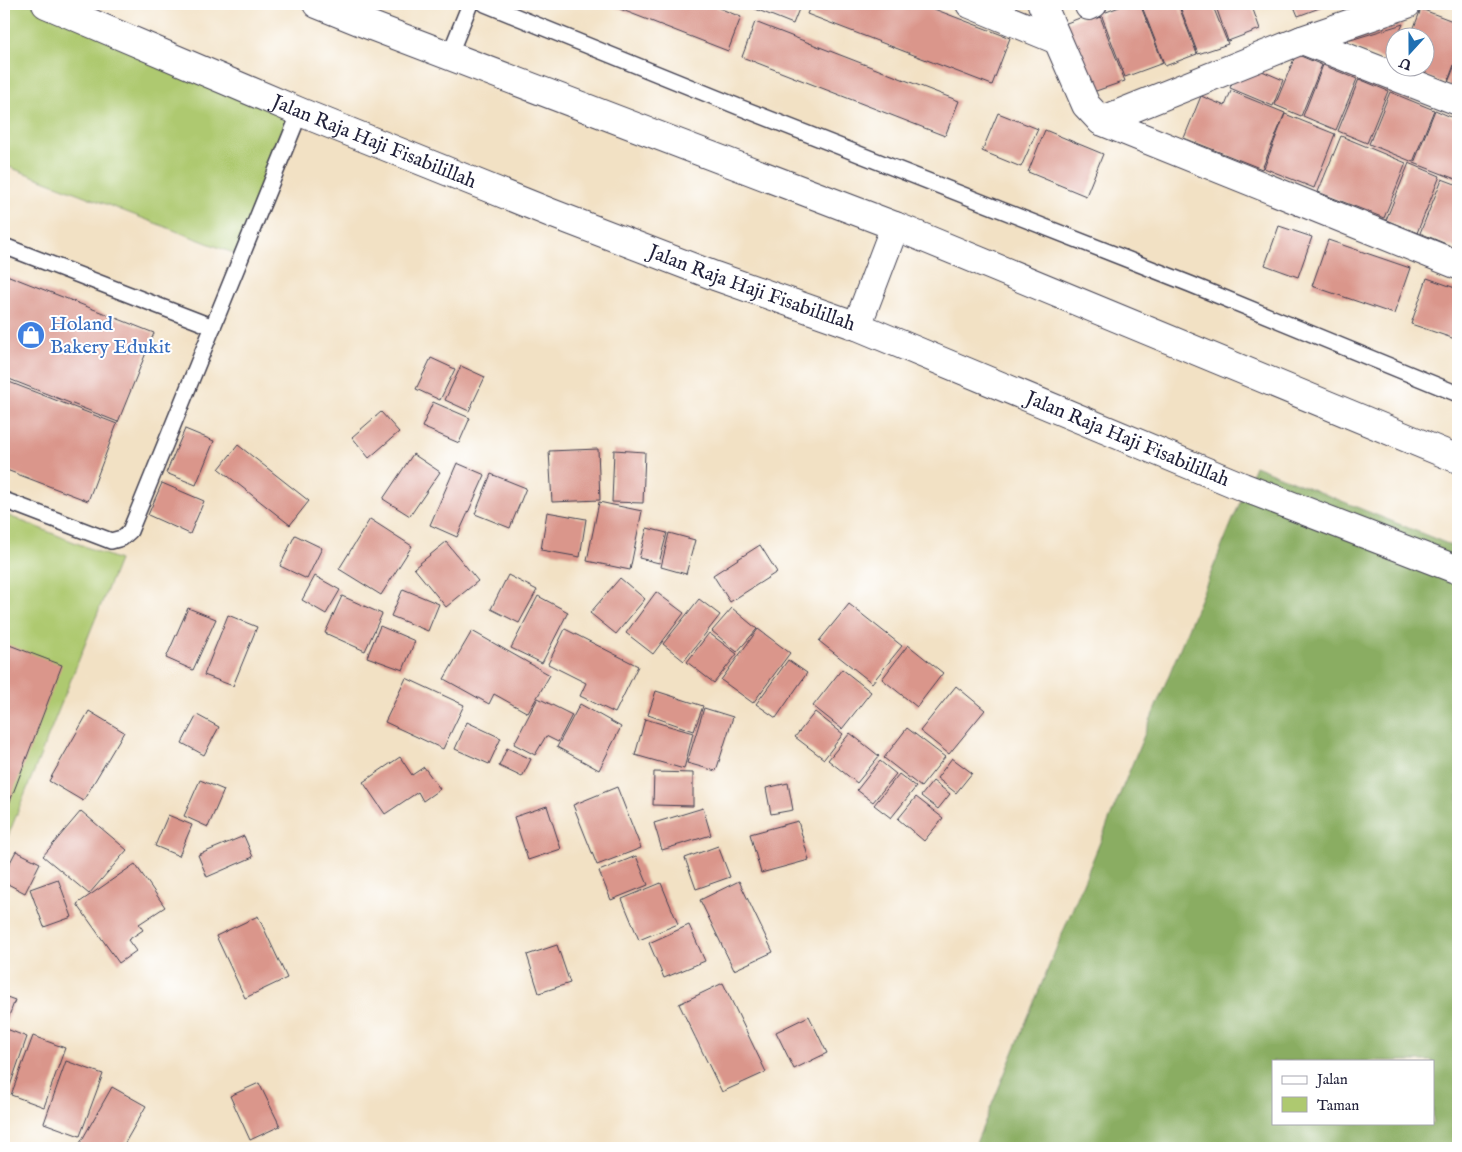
<svg xmlns="http://www.w3.org/2000/svg" width="1462" height="1152" font-family="'IM FELL English',serif">
<rect width="100%" height="100%" fill="#fff"/>
<filter id="ink" filterUnits="userSpaceOnUse"><feTurbulence type="fractalNoise" baseFrequency=".02" numOctaves="2"/><feDisplacementMap in="SourceGraphic" scale="10" xChannelSelector="R" yChannelSelector="G"/><feConvolveMatrix kernelMatrix="1 2 1 2 8 2 1 2 1" color-interpolation-filters="sRGB"/></filter>
<filter id="wash" filterUnits="userSpaceOnUse"><feTurbulence type="fractalNoise" baseFrequency=".0096" numOctaves="4" result="noise"/><feDisplacementMap in="SourceGraphic" scale="20" xChannelSelector="R" yChannelSelector="G"/><feGaussianBlur stdDeviation="1.12" result="paint"/><feColorMatrix in="noise" values="0 0 0 0 0 0 0 0 0 0 0 0 0 0 0 0 0 1.4 0 .05"/><feComposite in="paint" operator="in"/></filter>
<g filter="url(#wash)">
<rect width="100%" height="100%" fill="#f2e1c4"/>
<!-- green -->
<g fill="#aec970" stroke="#687656">
<polygon points="4,4 67,4 300,112 241,256 4,165"/>
<polygon points="4,514 119,560 4,846"/>
</g>
<!-- forest -->
<path fill="#8aad62" stroke="#56684e" fill-rule="evenodd" d="M1255 466 1458 548V1148H974ZM1273 1061H1433V1123H1273Z"/>
<g id="blocks">
<!-- building -->
<g fill="#da968b">
<polygon points="607,4 709,4 741,17 728,51"/>
<polygon points="743,4 801,4 793,24"/>
<polygon points="811,4 921,4 1010,38 992,85 807,14"/>
<polygon points="1127,4 1140,4 1163,63 1125,77 1101,14"/>
<polygon points="1141,4 1178,4 1197,54 1165,66"/>
<polygon points="1179,4 1212,4 1228,44 1198,54"/>
<polygon points="1215,4 1251,4 1260,29 1228,41"/>
<polygon points="1293,4 1330,4 1298,16"/>
<polygon points="1421,9 1458,23 1458,54 1447,84 1404,68 1424,68 1424,38 1410,38"/>
<polygon points="1098,11 1125,81 1090,93 1064,24"/>
<polygon points="755,22 959,101 945,136 742,57"/>
<polygon points="1403,24 1397,38 1394,38 1394,43 1386,61 1344,42"/>
<polygon points="1296,54 1322,65 1301,116 1275,105"/>
<polygon points="1458,57 1458,89 1447,85"/>
<polygon points="1323,65 1357,79 1336,130 1303,116"/>
<polygon points="1255,68 1283,80 1273,106 1230,88 1235,76"/>
<polygon points="1359,79 1388,91 1367,143 1338,131"/>
<polygon points="1231,91 1285,113 1262,169 1184,138 1201,96 1225,106"/>
<polygon points="1390,92 1434,110 1413,162 1369,144"/>
<polygon points="1435,110 1458,120 1458,180 1414,163"/>
<polygon points="998,113 1038,129 1021,167 982,151"/>
<polygon points="1285,114 1335,134 1314,188 1264,168"/>
<polygon points="1045,130 1103,154 1086,196 1028,172"/>
<polygon points="1341,136 1406,163 1384,218 1318,192"/>
<polygon points="1409,163 1440,176 1417,233 1386,220"/>
<polygon points="1442,179 1458,185 1458,249 1420,233"/>
<polygon points="1279,226 1312,237 1298,277 1265,265"/>
<polygon points="1328,240 1410,268 1394,314 1312,286"/>
<polygon points="4,274 154,333 118,422 4,377"/>
<polygon points="1427,278 1458,289 1458,340 1411,324"/>
<polygon points="431,358 455,369 440,400 416,389"/>
<polygon points="461,366 485,377 469,411 445,400"/>
<polygon points="4,380 117,424 88,501 4,469"/>
<polygon points="433,402 470,418 459,443 422,427"/>
<polygon points="381,412 399,432 369,458 352,437"/>
<polygon points="185,429 214,441 196,485 166,473"/>
<polygon points="238,445 309,501 290,525 219,469"/>
<polygon points="598,449 600,500 552,502 549,451"/>
<polygon points="614,450 645,452 643,503 612,502"/>
<polygon points="413,454 440,472 410,516 383,499"/>
<polygon points="457,463 485,475 457,537 430,525"/>
<polygon points="491,474 526,488 510,528 475,514"/>
<polygon points="162,483 204,501 190,534 148,515"/>
<polygon points="599,502 642,511 630,570 587,561"/>
<polygon points="547,512 586,519 580,557 541,550"/>
<polygon points="370,519 412,546 381,595 339,569"/>
<polygon points="647,528 667,533 659,563 639,558"/>
<polygon points="669,533 695,540 686,574 661,567"/>
<polygon points="295,535 322,548 307,579 280,566"/>
<polygon points="446,542 478,581 446,607 414,568"/>
<polygon points="760,545 777,572 730,602 713,575"/>
<polygon points="508,575 537,590 519,623 491,609"/>
<polygon points="315,576 340,590 326,614 302,600"/>
<polygon points="620,578 645,599 616,634 590,613"/>
<polygon points="403,589 439,604 428,631 391,616"/>
<polygon points="656,592 684,613 653,654 626,633"/>
<polygon points="342,596 382,614 365,651 325,633"/>
<polygon points="538,596 568,612 542,663 511,648"/>
<polygon points="699,599 720,615 684,661 663,644"/>
<polygon points="849,604 902,646 872,683 819,641"/>
<polygon points="188,608 216,619 193,670 166,658"/>
<polygon points="732,608 757,629 737,652 712,631"/>
<polygon points="228,615 257,627 233,686 204,675"/>
<polygon points="380,626 415,641 403,670 367,657"/>
<polygon points="565,629 638,666 615,713 580,696 586,683 548,664"/>
<polygon points="758,629 790,653 753,703 721,680"/>
<polygon points="472,631 550,675 528,713 494,694 489,704 444,679"/>
<polygon points="709,633 737,654 714,683 687,662"/>
<polygon points="4,643 62,665 4,817"/>
<polygon points="908,645 943,673 917,707 882,679"/>
<polygon points="788,660 807,673 776,718 756,704"/>
<polygon points="842,669 871,692 842,729 813,706"/>
<polygon points="406,678 464,705 443,749 385,722"/>
<polygon points="956,686 985,710 949,754 920,731"/>
<polygon points="656,691 703,706 694,731 648,715"/>
<polygon points="538,698 572,715 558,742 546,736 535,755 514,744"/>
<polygon points="580,704 621,727 599,770 557,747"/>
<polygon points="704,708 733,717 716,771 687,763"/>
<polygon points="89,711 124,732 83,801 49,781"/>
<polygon points="815,712 843,734 824,759 795,737"/>
<polygon points="197,715 219,727 204,755 182,743"/>
<polygon points="645,719 693,733 684,769 635,755"/>
<polygon points="467,722 501,738 489,764 455,749"/>
<polygon points="907,728 945,757 921,787 884,758"/>
<polygon points="850,733 879,756 857,783 828,760"/>
<polygon points="507,748 531,759 522,777 499,766"/>
<polygon points="400,757 412,775 424,767 440,789 423,801 418,792 385,814 363,782"/>
<polygon points="952,758 972,773 956,793 937,778"/>
<polygon points="880,761 896,774 873,802 857,790"/>
<polygon points="654,772 693,773 693,806 653,805"/>
<polygon points="899,774 916,787 891,818 874,805"/>
<polygon points="200,780 224,790 208,827 184,816"/>
<polygon points="933,781 950,794 938,809 921,796"/>
<polygon points="788,783 793,810 771,814 766,788"/>
<polygon points="617,787 641,848 597,865 573,805"/>
<polygon points="916,797 943,818 924,841 898,819"/>
<polygon points="547,806 561,849 528,860 514,817"/>
<polygon points="703,808 711,835 662,850 654,823"/>
<polygon points="81,811 127,850 89,894 43,856"/>
<polygon points="168,815 192,825 179,856 155,846"/>
<polygon points="798,821 809,860 761,873 750,834"/>
<polygon points="244,836 253,857 207,877 198,855"/>
<polygon points="718,846 730,877 696,889 685,858"/>
<polygon points="16,851 40,863 25,893 4,882 4,874"/>
<polygon points="636,856 648,885 611,900 599,871"/>
<polygon points="135,864 165,907 139,924 143,930 128,940 136,951 119,963 77,904"/>
<polygon points="58,879 72,917 44,927 30,889"/>
<polygon points="739,881 773,952 734,970 700,900"/>
<polygon points="661,883 678,924 639,940 622,899"/>
<polygon points="258,916 287,978 245,998 216,936"/>
<polygon points="689,925 705,961 664,978 649,943"/>
<polygon points="557,945 570,983 539,993 527,955"/>
<polygon points="723,983 766,1072 722,1092 679,1004"/>
<polygon points="4,996 15,1000 6,1024 4,1024"/>
<polygon points="809,1016 827,1053 794,1069 776,1032"/>
<polygon points="4,1028 27,1037 10,1086 4,1084"/>
<polygon points="33,1036 65,1048 44,1107 11,1095"/>
<polygon points="66,1061 103,1074 80,1136 44,1123"/>
<polygon points="259,1083 280,1126 250,1140 230,1096"/>
<polygon points="112,1087 146,1106 122,1148 85,1148 79,1145"/>
</g>
</g>
</g>
<g filter="url(#ink)">
<use href="#blocks" fill-opacity="0" stroke="#413f50" stroke-width="1"/>
<g fill="none" stroke-linecap="round" stroke-linejoin="round">
<defs>
<g id="service">
<polyline points="485,4 739,107 1190,284 1458,394"/>
<polyline points="449,56 470,4"/>
<polyline points="4,246 213,327"/>
<polyline points="4,500 111,541 122,538 130,531 300,112"/>
</g>
<g id="minor">
<polyline points="970,4 1057,40"/>
<polyline points="1042,4 1086,105 1101,121 1458,265"/>
<polyline points="1089,6 1093,4"/>
<polyline points="1302,40 1458,101"/>
<polyline points="1101,121 1302,40 1407,4"/>
</g>
<g id="primary">
<path id="s1" d="M46 4 300 112 551 213 715 276 857 326 1243 487 1458 570"/>
<polyline points="317,4 369,25 895,226 1458,459"/>
<polyline points="857,326 895,226"/>
</g>
</defs>
<!-- service casing -->
<use href="#service" stroke="#413f50" stroke-width="18"/>
<!-- minor casing -->
<use href="#minor" stroke="#413f50" stroke-width="30"/>
<!-- primary casing -->
<use href="#primary" stroke="#413f50" stroke-width="30"/>
<!-- service -->
<use href="#service" stroke="#fff" stroke-width="15"/>
<!-- minor -->
<use href="#minor" stroke="#fff" stroke-width="28"/>
<!-- primary -->
<use href="#primary" stroke="#fff" stroke-width="28"/>
</g>
</g>
<!-- icons -->
<defs>
<symbol id="shop-disc" viewBox="-11 -11 22 22"><circle r="9.5" fill="#3f7fe0" stroke="#fff"/><path d="M-5-2.5h2.3a2.7 3.5 0 0 1 5.4 0H5L5.5 6h-11ZM-1.5-2.5h3a1.5 2.3 0 0 0-3 0Z" fill="#fff"/></symbol>
</defs>
<g fill-rule="evenodd">
<use href="#shop-disc" x="15" y="319" width="32" height="32"/>
</g>
<g text-anchor="middle" dominant-baseline="central" stroke-width="4" stroke-linejoin="round" paint-order="stroke">
<!-- street labels -->
<g font-size="20" fill="#22223b" stroke="#fff">
<text stroke="none"><textPath href="#s1" startOffset="356">Jalan Raja Haji Fisabilillah</textPath></text>
<text stroke="none"><textPath href="#s1" startOffset="761">Jalan Raja Haji Fisabilillah</textPath></text>
<text stroke="none"><textPath href="#s1" startOffset="1166">Jalan Raja Haji Fisabilillah</textPath></text>
</g>
<!-- shop labels -->
<g font-size="20" fill="#366cbe" stroke="#fff" text-anchor="start">
<text x="50" y="324">Holand<tspan x="50" dy="23">Bakery Edukit</tspan></text>
</g>
</g>
<!-- margin -->
<rect width="1462" height="1152" fill="none" stroke="#fff" stroke-width="20"/>
<!-- legend -->
<rect x="1272" y="1060" width="162" height="65" fill="#ffffff" stroke="#a7a7b1"/>
<rect x="1282" y="1076" width="25" height="8" fill="#ffffff" stroke="#a7a7b1"/>
<text x="1317" y="1084" font-size="15" fill="#22223b">Jalan</text>
<rect x="1282" y="1097" width="25" height="15" fill="#aec970" stroke="#a7a7b1"/>
<text x="1317" y="1110" font-size="15" fill="#22223b">Taman</text>
<!-- north arrow -->
<g transform="translate(1410 52) rotate(201)"><circle r="24" fill="#ffffff" stroke="#a7a7b1"/>
<path d="M0-4L9 19L0 12L-9 19Z" fill="#1f6fb2"/>
<text y="-8" font-size="14" font-weight="bold" text-anchor="middle" fill="#22223b">U</text>
</g>
</svg>
